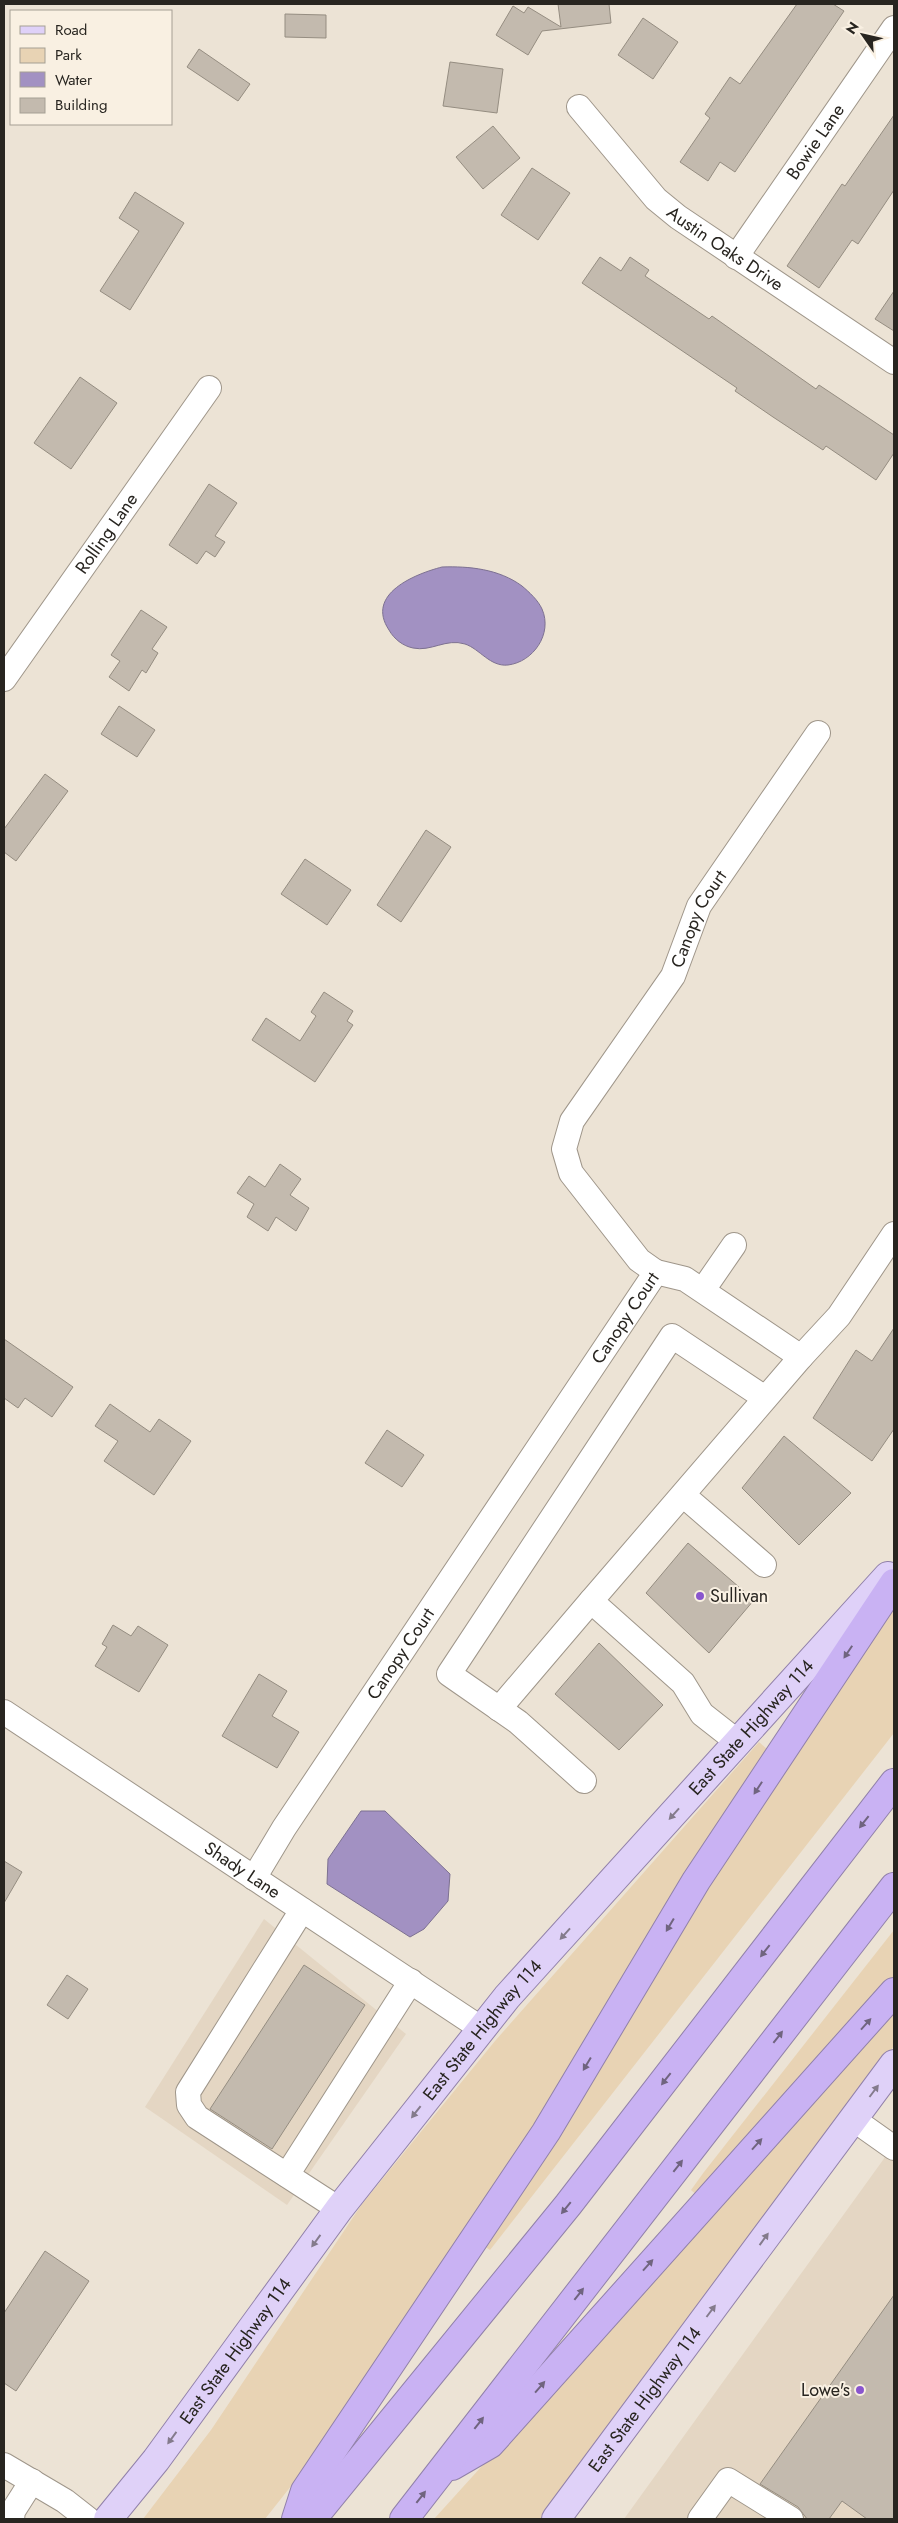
<svg xmlns="http://www.w3.org/2000/svg" width="898" height="2523" font-family="Jost,sans-serif">
<rect width="100%" height="100%" fill="#ece3d5"/>
<!-- built -->
<g fill="#e4d6c3">
<polygon points="264,1919 406,2034 287,2205 145,2107"/>
<polygon points="894,2142 894,2519 624,2519 883,2160"/>
</g>
<!-- green -->
<g fill="#e8d3b4">
<polygon points="894,1608 894,1733 490,2250 484,2246 839,1677"/>
<polygon points="759,1742 767,1749 727,1809 557,2094 329,2438 265,2519 143,2519 211,2430 362,2204 495,2041"/>
<polygon points="894,1930 894,1983 699,2197 691,2190 704,2172"/>
<polygon points="892,2013 894,2015 894,2046 540,2519 434,2519"/>
</g>
<!-- water -->
<g fill="#a291c2" stroke="#7d7191">
<path d="M442 567C469 566 499 569 522 586 529 592 538 600 542 609 553 634 533 662 508 665 490 667 480 649 465 644 446 638 431 652 413 648 403 646 394 639 389 630 365 594 415 574 442 567Z"/>
<polygon points="361,1811 385,1811 450,1874 448,1901 424,1929 410,1937 327,1884 328,1859"/>
</g>
<!-- building -->
<g fill="#c3baae" stroke="#958d81">
<polygon points="558,4 609,4 611,23 542,31 528,55 496,35 513,6 524,13 528,7 561,27"/>
<polygon points="797,4 833,4 844,11 735,172 720,162 708,181 680,162 710,118 705,114 730,77 740,84"/>
<polygon points="285,14 326,15 326,38 285,37"/>
<polygon points="643,18 678,42 653,79 618,55"/>
<polygon points="199,49 250,84 238,101 187,67"/>
<polygon points="450,62 503,69 497,113 443,106"/>
<polygon points="894,115 894,190 858,244 852,240 819,288 787,266 842,184 845,186"/>
<polygon points="493,126 520,158 483,189 456,157"/>
<polygon points="532,168 570,193 538,240 501,215"/>
<polygon points="135,192 184,223 130,310 100,291 139,231 119,218"/>
<polygon points="600,257 621,271 630,257 649,270 645,276 709,319 712,316 816,389 819,385 894,435 894,453 876,480 826,446 823,450 773,417 735,391 737,388 582,283"/>
<polygon points="894,291 894,331 875,319"/>
<polygon points="80,377 117,403 71,469 34,443"/>
<polygon points="209,484 237,503 215,536 225,542 215,557 206,551 197,564 169,545"/>
<polygon points="141,610 167,627 152,649 158,653 146,673 142,670 129,691 109,677 120,661 111,655"/>
<polygon points="119,706 155,730 137,757 101,734"/>
<polygon points="45,774 68,791 16,861 4,852 4,829"/>
<polygon points="426,830 451,847 401,922 377,905"/>
<polygon points="305,859 351,890 327,925 281,894"/>
<polygon points="324,992 353,1011 347,1021 353,1025 315,1082 252,1040 266,1018 300,1041 316,1016 311,1012"/>
<polygon points="280,1164 301,1179 290,1195 309,1208 296,1231 276,1217 268,1231 247,1217 254,1204 237,1193 249,1176 265,1187"/>
<polygon points="894,1328 894,1429 872,1461 813,1418 856,1350 872,1361"/>
<polygon points="4,1339 73,1387 52,1417 25,1398 18,1408 4,1398"/>
<polygon points="110,1404 150,1432 159,1419 191,1441 154,1495 104,1461 118,1441 95,1426"/>
<polygon points="387,1430 424,1455 402,1487 365,1463"/>
<polygon points="784,1436 851,1493 799,1545 742,1488"/>
<polygon points="688,1543 754,1600 709,1653 646,1593"/>
<polygon points="113,1625 131,1636 138,1626 168,1645 139,1692 95,1666 107,1647 102,1644"/>
<polygon points="599,1643 663,1705 619,1750 555,1694"/>
<polygon points="259,1674 287,1691 272,1716 299,1732 277,1768 222,1736"/>
<polygon points="4,1861 22,1872 4,1903"/>
<polygon points="304,1965 365,2005 272,2149 210,2109"/>
<polygon points="67,1975 88,1989 68,2019 47,2005"/>
<polygon points="45,2251 89,2281 16,2391 4,2383 4,2313"/>
<polygon points="894,2295 894,2519 867,2519 842,2501 829,2519 807,2519 798,2507 760,2484"/>
</g>
<g fill="none" stroke-linecap="round" stroke-linejoin="round">
<defs>
<g id="minor">
<path id="s1" d="M579 107 656 199 678 217 894 362"/>
<path id="s2" d="M736 257 894 28"/>
<path id="s3" d="M4 679 209 388"/>
<polyline points="656,1272 685,1279 801,1357 591,1601 683,1683 702,1714 739,1743"/>
<polyline points="703,1290 734,1245"/>
<polyline points="801,1357 839,1316 894,1234"/>
<polyline points="683,1495 764,1565"/>
<polyline points="499,1709 591,1601"/>
<path id="s4" d="M4 1712 482 2029"/>
<polyline points="584,1781 518,1722 449,1674 672,1336 765,1398"/>
<path id="s5" d="M254 1878 284 1828 656 1272 639 1260 571 1173 564 1149 572 1121 673 976 699 906 818 733"/>
<polyline points="302,1910 188,2092 189,2105 197,2117 339,2209"/>
<polyline points="853,2119 894,2148"/>
<polyline points="287,2175 411,1981"/>
<polyline points="4,2465 65,2501 88,2519"/>
<polyline points="12,2519 13,2511 32,2481"/>
<polyline points="700,2519 728,2480 791,2519"/>
</g>
<g id="major">
<path id="s6" d="M108 2519 156 2460 339 2209 507 1997 888 1576"/>
<path id="s7" d="M556 2519 894 2064"/>
</g>
<g id="highway">
<polyline points="452,2466 490,2444 894,1992"/>
<polyline points="296,2519 305,2491 546,2132 696,1881 894,1583"/>
<polyline points="312,2519 568,2205 894,1783"/>
<polyline points="404,2519 894,1887"/>
</g>
</defs>
<!-- minor casing -->
<use href="#minor" stroke="#9f968a" stroke-width="26"/>
<!-- major casing -->
<use href="#major" stroke="#9181a9" stroke-width="30"/>
<!-- highway casing -->
<use href="#highway" stroke="#9181a9" stroke-width="30"/>
<!-- minor -->
<use href="#minor" stroke="#fff" stroke-width="24"/>
<!-- major -->
<use href="#major" stroke="#dfd1f8" stroke-width="28"/>
<!-- highway -->
<use href="#highway" stroke="#c9b2f3" stroke-width="28"/>
</g>
<!-- one-way arrows -->
<defs><path id="oneway-solid" d="M-6-.8H1V-3.2L6.5 0L1 3.2V.8H-6Z" transform="scale(1.25)"/></defs>
<g fill="#70647f">
<use href="#oneway-solid" transform="translate(848 1652) rotate(124)"/>
<use href="#oneway-solid" transform="translate(758 1788) rotate(123)"/>
<use href="#oneway-solid" transform="translate(864 1822) rotate(128)"/>
<use href="#oneway-solid" transform="translate(670 1925) rotate(121)"/>
<use href="#oneway-solid" transform="translate(765 1951) rotate(128)"/>
<use href="#oneway-solid" transform="translate(866 2024) rotate(-48)"/>
<use href="#oneway-solid" transform="translate(778 2037) rotate(-52)"/>
<use href="#oneway-solid" transform="translate(587 2064) rotate(121)"/>
<use href="#oneway-solid" transform="translate(666 2079) rotate(128)"/>
<use href="#oneway-solid" transform="translate(757 2144) rotate(-48)"/>
<use href="#oneway-solid" transform="translate(678 2166) rotate(-52)"/>
<use href="#oneway-solid" transform="translate(566 2208) rotate(129)"/>
<use href="#oneway-solid" transform="translate(648 2265) rotate(-48)"/>
<use href="#oneway-solid" transform="translate(579 2294) rotate(-52)"/>
<use href="#oneway-solid" transform="translate(540 2387) rotate(-49)"/>
<use href="#oneway-solid" transform="translate(479 2423) rotate(-52)"/>
<use href="#oneway-solid" transform="translate(421 2497) rotate(-52)"/>
</g>
<g fill="#847b8c">
<use href="#oneway-solid" transform="translate(674 1814) rotate(132)"/>
<use href="#oneway-solid" transform="translate(565 1934) rotate(132)"/>
<use href="#oneway-solid" transform="translate(874 2091) rotate(-53)"/>
<use href="#oneway-solid" transform="translate(416 2112) rotate(128)"/>
<use href="#oneway-solid" transform="translate(764 2239) rotate(-54)"/>
<use href="#oneway-solid" transform="translate(316 2241) rotate(126)"/>
<use href="#oneway-solid" transform="translate(711 2311) rotate(-53)"/>
<use href="#oneway-solid" transform="translate(172 2438) rotate(126)"/>
</g>
<!-- markers -->
<g fill="#8956ce" stroke="#f9f0e2" stroke-width="2">
<circle cx="700" cy="1596" r="5"/>
<circle cx="860" cy="2390" r="5"/>
</g>
<g text-anchor="middle" dominant-baseline="central" stroke-width="4" stroke-linejoin="round" paint-order="stroke">
<!-- street labels -->
<g font-size="18" fill="#282520" stroke="#f9f0e2">
<text stroke="none"><textPath href="#s2" startOffset="140">Bowie Lane</textPath></text>
<text stroke="none"><textPath href="#s1" startOffset="205">Austin Oaks Drive</textPath></text>
<text stroke="none"><textPath href="#s3" startOffset="178">Rolling Lane</textPath></text>
<text stroke="none"><textPath href="#s5" startOffset="1152">Canopy Court</textPath></text>
<text stroke="none"><textPath href="#s5" startOffset="672">Canopy Court</textPath></text>
<text stroke="none"><textPath href="#s5" startOffset="268">Canopy Court</textPath></text>
<text stroke="none"><textPath href="#s6" startOffset="1021">East State Highway 114</textPath></text>
<text stroke="none"><textPath href="#s4" startOffset="286">Shady Lane</textPath></text>
<text stroke="none"><textPath href="#s6" startOffset="616">East State Highway 114</textPath></text>
<text stroke="none"><textPath href="#s6" startOffset="211">East State Highway 114</textPath></text>
<text stroke="none"><textPath href="#s7" startOffset="149">East State Highway 114</textPath></text>
</g>
<!-- poi labels -->
<g font-size="18" fill="#282520" stroke="#f9f0e2" text-anchor="start">
<text x="710" y="1596">Sullivan</text>
<text x="850" y="2390" text-anchor="end">Lowe's</text>
</g>
</g>
<!-- border -->
<rect width="898" height="2523" fill="none" stroke="#282520" stroke-width="10"/>
<!-- legend -->
<rect x="10" y="10" width="162" height="115" fill="#f9f0e2" stroke="#a59f94"/>
<rect x="20" y="26" width="25" height="8" fill="#dfd1f8" stroke="#a59f94"/>
<text x="55" y="35" font-size="15" fill="#282520">Road</text>
<rect x="20" y="48" width="25" height="15" fill="#e8d3b4" stroke="#a59f94"/>
<text x="55" y="60" font-size="15" fill="#282520">Park</text>
<rect x="20" y="72" width="25" height="15" fill="#a291c2" stroke="#a59f94"/>
<text x="55" y="85" font-size="15" fill="#282520">Water</text>
<rect x="20" y="98" width="25" height="15" fill="#c3baae" stroke="#a59f94"/>
<text x="55" y="110" font-size="15" fill="#282520">Building</text>
<!-- north arrow -->
<g transform="translate(863 35) rotate(304)" stroke="#f9f0e2" stroke-width="4" paint-order="stroke">
<path d="M0-4L9 19L0 12L-9 19Z" fill="#282520"/>
<text y="-8" font-size="14" font-weight="bold" text-anchor="middle" fill="#282520">N</text>
</g>
</svg>
